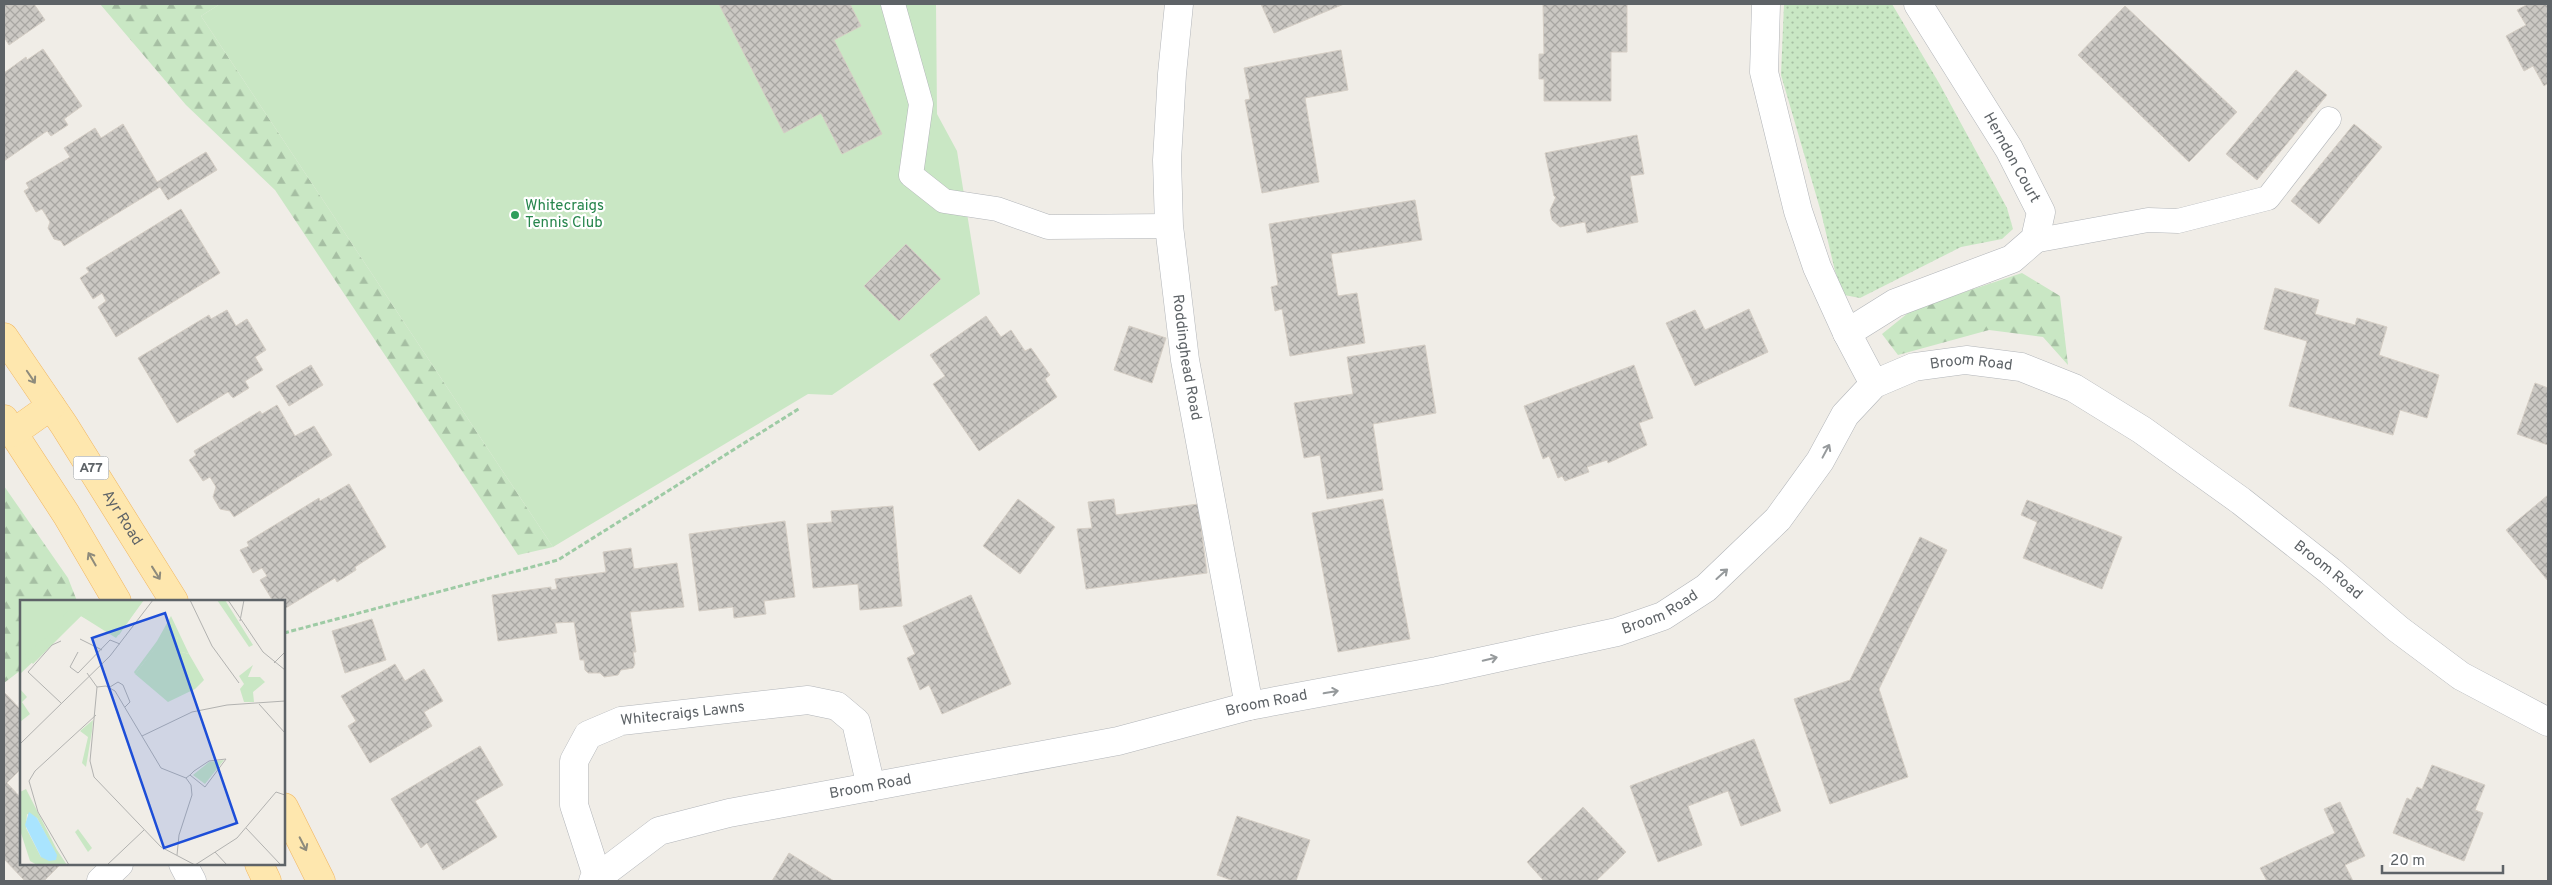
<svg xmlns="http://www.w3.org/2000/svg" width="2552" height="885" font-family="Overpass,sans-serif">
<defs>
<pattern id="grass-dots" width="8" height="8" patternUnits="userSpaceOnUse" patternTransform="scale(1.25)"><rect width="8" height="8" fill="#c9e7c4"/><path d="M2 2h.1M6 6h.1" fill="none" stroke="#a6bfa3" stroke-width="1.8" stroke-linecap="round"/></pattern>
<pattern id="forest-firs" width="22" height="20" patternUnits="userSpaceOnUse" patternTransform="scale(1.25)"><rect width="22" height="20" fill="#c9e7c4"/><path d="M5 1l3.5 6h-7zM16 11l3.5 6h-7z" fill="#a6bfa3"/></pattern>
<pattern id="building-cross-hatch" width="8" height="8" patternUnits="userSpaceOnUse" patternTransform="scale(1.25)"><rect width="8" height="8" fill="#cbc8c3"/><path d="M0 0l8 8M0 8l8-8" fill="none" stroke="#a8a6a2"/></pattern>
</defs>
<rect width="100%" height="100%" fill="#f0ede7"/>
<!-- grass -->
<polygon fill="url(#grass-dots)" points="1784,4 1892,4 1939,83 2007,208 2013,229 2002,239 1961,247 1860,298 1844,295 1835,271 1821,212 1781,75"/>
<!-- forest -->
<g fill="url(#forest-firs)">
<polygon points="100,4 220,4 201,16 553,547 518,555 275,190 186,105"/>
<polygon points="2022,273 2060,296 2068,365 2043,337 1989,330 1898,355 1882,334 1913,309"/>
<polygon points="4,486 68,578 77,601 21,601 21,670 4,683"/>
</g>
<!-- park -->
<polygon fill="#c9e7c4" points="220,4 936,4 937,114 957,151 980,294 832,395 808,394 553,547 201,16"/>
<!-- building -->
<g fill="url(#building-cross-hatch)" stroke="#d5cec5">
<polygon points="4,4 34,4 45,20 9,45 4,37"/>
<polygon points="719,4 850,4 861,26 834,40 882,134 842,154 821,113 784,133"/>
<polygon points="1261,4 1344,4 1274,33"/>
<polygon points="1543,4 1627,4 1627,52 1611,52 1611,101 1544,101 1544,79 1539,79 1539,54 1544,54"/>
<polygon points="2528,4 2548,4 2548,83 2544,86 2533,66 2524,71 2506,36 2526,25 2517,10"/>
<polygon points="2125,6 2237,112 2189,162 2078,55"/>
<polygon points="43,49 82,106 64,119 68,125 51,136 47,131 4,161 4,73 26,57 27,60"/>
<polygon points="1341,50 1348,90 1305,98 1319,182 1262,193 1245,100 1250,99 1244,68"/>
<polygon points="2296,70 2327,95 2257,180 2226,154"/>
<polygon points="123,124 157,182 206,152 217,170 168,200 160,187 64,246 61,241 54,239 48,228 50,222 42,209 36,212 24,191 29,188 26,183 70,157 64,148 95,128 101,138"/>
<polygon points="2354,124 2382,147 2319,224 2291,201"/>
<polygon points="1637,135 1644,174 1630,176 1638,222 1587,233 1585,222 1560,227 1552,220 1550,210 1556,197 1554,196 1545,153"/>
<polygon points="1415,200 1422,240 1331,254 1338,296 1357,293 1365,343 1290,356 1282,309 1275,311 1271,287 1278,285 1269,224"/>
<polygon points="181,209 220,273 116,337 98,307 106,301 102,293 93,299 80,278 89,272 86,268"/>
<polygon points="906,244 941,279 899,321 864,286"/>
<polygon points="2275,288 2319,300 2315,314 2355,325 2357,318 2387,327 2379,355 2439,375 2427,418 2400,410 2393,435 2289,406 2307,341 2264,329"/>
<polygon points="1749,309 1768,352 1695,386 1666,323 1695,310 1705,330"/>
<polygon points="227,310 236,326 247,319 266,350 255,357 263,370 245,381 249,388 233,398 228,392 177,423 138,358 209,315 211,319"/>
<polygon points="986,316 1001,337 1011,330 1025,351 1031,348 1050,375 1045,379 1057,397 979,451 933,384 945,376 930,355"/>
<polygon points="1129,326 1166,338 1152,383 1114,370"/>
<polygon points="1425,345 1436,413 1373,424 1383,490 1327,499 1320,455 1304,458 1294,403 1353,394 1347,357"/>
<polygon points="311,365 323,385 289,406 276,386"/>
<polygon points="1634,365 1653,418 1639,423 1647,445 1608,463 1607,460 1587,467 1589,472 1565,481 1562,476 1558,478 1549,456 1543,459 1524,406"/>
<polygon points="2535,383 2548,388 2548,445 2517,434"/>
<polygon points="277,405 295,436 314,426 332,455 234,517 230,511 220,509 213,497 216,487 210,477 203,481 189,460 196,455 194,451 260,411 262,414"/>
<polygon points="349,484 386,547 355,567 356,570 337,582 335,578 284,609 284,601 273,601 260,580 267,576 262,568 253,573 240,550 249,546 247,542 319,498 320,501"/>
<polygon points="2548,495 2548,581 2506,530"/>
<polygon points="1018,499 1055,527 1020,574 983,546"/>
<polygon points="1114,499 1116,515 1198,504 1207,573 1086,589 1077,529 1092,528 1088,502"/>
<polygon points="1383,499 1410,639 1338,652 1312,513"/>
<polygon points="2027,500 2122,537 2102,589 2023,558 2037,522 2021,515"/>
<polygon points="893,506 902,606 860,610 858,584 813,588 807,524 832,522 831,511"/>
<polygon points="785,521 795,597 764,601 766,614 734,618 733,607 699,611 689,534"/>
<polygon points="1920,537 1947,550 1879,689 1908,777 1830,804 1794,699 1850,680"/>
<polygon points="631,548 634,569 677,563 684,607 630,612 636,652 633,652 635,664 633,668 621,670 618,675 604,677 600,673 588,673 585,670 584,660 580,660 574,622 555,623 557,633 498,641 492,595 551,587 551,590 557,589 555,579 606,572 603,552"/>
<polygon points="971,595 1011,684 942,714 929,685 920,690 907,658 915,654 903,626"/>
<polygon points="372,619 386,660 345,673 332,631"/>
<polygon points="395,664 405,681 424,669 443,701 424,712 432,726 370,763 348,726 356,721 341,696"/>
<polygon points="4,692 21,710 21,769 7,783 21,798 21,864 61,864 44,881 25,881 4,859"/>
<polygon points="1754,739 1781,811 1741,826 1728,791 1688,806 1702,845 1658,862 1630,786"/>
<polygon points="480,746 503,785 475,801 497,837 443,870 427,843 421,848 391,799"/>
<polygon points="2432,765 2485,785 2475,810 2483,813 2464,861 2393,833 2407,798 2411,800 2417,787 2422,789"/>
<polygon points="2340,802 2365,856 2345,865 2353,881 2267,881 2260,868 2335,833 2324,809"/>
<polygon points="1583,807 1626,852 1596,881 1544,881 1527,862"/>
<polygon points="1237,816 1310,840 1296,881 1234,881 1217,875"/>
<polygon points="789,853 834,881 772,881"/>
</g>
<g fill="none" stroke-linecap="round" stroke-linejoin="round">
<defs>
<g id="service">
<polyline points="893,4 921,104 911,175 944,201 997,209 1048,227 1169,226"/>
<polyline points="2033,241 2148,220 2178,221 2268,198 2329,119"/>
</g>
<g id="minor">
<path id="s1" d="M1179 4 1172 74 1167 160 1169 226 1185 360 1249 706"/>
<polyline points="1766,4 1764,72 1798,211 1817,267 1847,333 1874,384"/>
<polyline points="1847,333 1895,303 2012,259 2035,239 2041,212 2009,149 1918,4"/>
<polyline points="183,864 192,881"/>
<path id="s2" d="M597 876 574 805V761L588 735 621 721 808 700 837 706 856 722 871 787"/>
<polyline points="101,881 119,864"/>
<path id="s3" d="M593 881 659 831 729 813 1118 741 1249 706 1437 671 1617 632 1663 616 1706 588 1778 519 1820 461 1845 415 1874 384 1914 367 1966 360 2021 367 2074 388 2142 430 2241 501 2330 571 2398 629 2461 676 2548 722"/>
</g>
<g id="primary">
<path id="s4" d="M4 337 64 425 174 601"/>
<polyline points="4,419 66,514 117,601"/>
<polyline points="13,433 51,406"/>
<polyline points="284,807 321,881"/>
<polyline points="259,864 267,881"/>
</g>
</defs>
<!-- service casing -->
<use href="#service" stroke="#b2b5b9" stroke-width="25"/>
<!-- minor casing -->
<use href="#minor" stroke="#b2b5b9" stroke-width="29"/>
<!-- primary casing -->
<use href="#primary" stroke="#f1b660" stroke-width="29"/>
<!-- path -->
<polyline stroke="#9ecba5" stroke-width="3" stroke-dasharray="5 2.5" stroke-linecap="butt" points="284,633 558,560 800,408"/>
<!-- service -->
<use href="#service" stroke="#fff" stroke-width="24"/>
<!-- minor -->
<use href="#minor" stroke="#fff" stroke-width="28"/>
<!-- primary -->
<use href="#primary" stroke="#fee7ae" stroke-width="28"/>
</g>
<!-- one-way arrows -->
<defs><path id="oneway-shaft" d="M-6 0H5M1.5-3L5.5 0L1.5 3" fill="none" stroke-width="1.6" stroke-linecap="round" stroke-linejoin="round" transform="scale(1.25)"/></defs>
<g stroke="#8e8b7c">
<use href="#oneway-shaft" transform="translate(31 377) rotate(56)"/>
<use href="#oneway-shaft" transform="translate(92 559) rotate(-120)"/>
<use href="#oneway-shaft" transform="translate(156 573) rotate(58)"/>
<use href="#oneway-shaft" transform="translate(303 844) rotate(63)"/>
</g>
<g stroke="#969a9c">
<use href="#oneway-shaft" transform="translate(1826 451) rotate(-62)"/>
<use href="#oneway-shaft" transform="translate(1722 574) rotate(-42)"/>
<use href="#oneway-shaft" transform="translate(1490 659) rotate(-13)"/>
<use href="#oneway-shaft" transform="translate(1331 692) rotate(-10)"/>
</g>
<!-- markers -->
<circle fill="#2e9e5b" stroke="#fff" stroke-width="2" cx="515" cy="215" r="5"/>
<g text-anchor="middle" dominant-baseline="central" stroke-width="4.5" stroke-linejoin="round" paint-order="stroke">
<!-- shield labels -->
<rect fill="#fff" stroke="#8e9295" stroke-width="1" x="73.5" y="456.5" width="35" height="23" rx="4"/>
<g font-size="14" font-weight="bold" fill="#5e6367">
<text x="91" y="468">A77</text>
</g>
<!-- street labels -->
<g font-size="15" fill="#5e6367" stroke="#fff">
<text transform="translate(2011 158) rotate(61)">Herndon Court</text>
<text stroke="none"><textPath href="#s1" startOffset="355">Roddinghead Road</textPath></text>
<text stroke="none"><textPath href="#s3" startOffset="1529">Broom Road</textPath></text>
<text stroke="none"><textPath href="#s4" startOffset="216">Ayr Road</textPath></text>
<text stroke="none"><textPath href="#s3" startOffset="1949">Broom Road</textPath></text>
<text stroke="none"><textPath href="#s3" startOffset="1109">Broom Road</textPath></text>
<text stroke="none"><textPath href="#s3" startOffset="704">Broom Road</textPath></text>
<text stroke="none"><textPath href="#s2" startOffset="246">Whitecraigs Lawns</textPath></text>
<text stroke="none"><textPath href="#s3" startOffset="299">Broom Road</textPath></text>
</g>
<!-- leisure labels -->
<g font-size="15" fill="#27864d" stroke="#fff" text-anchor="start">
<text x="525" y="206">Whitecraigs<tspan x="525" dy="17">Tennis Club</tspan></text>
</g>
</g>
<!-- overview -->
<g transform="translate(20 600)">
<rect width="265" height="265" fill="#f0ede7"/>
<path d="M0 0H123L99 35 61 16 0 74ZM0 89 7 97 2 102 10 114 0 122ZM204 160 185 184 173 175 189 162Z" fill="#c9e7c4"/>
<path d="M116 0H124L96 38 61 16 13 64 5 54 45 23 43 16 49 10 53 13 61 8 94 24ZM197 0H205L233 45 229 47ZM151 16 169 54 162 52 156 41 158 38 149 31 115 74 114 72 137 41ZM233 65 228 77H240L245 82 233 92 234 102H224L220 89 224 84 219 76ZM73 120 72 131 66 167 62 163 68 137 60 131ZM6 189 37 250 47 265H17L10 261 0 230V192ZM7 214 17 218 33 249 21 257 6 228ZM58 229 72 248 68 252 55 232Z" fill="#c9e7c4" fill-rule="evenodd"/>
<path d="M149 30 158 38 156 41 165 48 162 52 169 54 184 80 175 89 148 102 115 74Z" fill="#c9e7c4"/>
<path d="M9 212 17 218 37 255 36 260 29 261 21 257 5 225Z" fill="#a9e4fe"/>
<path fill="none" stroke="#b2b2b0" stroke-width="1" d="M170 0 192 46 219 83M208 0 243 52 265 70M220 21 224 0M60 39 82 50M58 52 50 67 58 73 90 40 100 44M254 63 265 52M67 73 77 87 70 161 74 177 141 247 175 265M77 87 86 86 95 91 141 168 166 178 171 185 172 195 159 235 157 255M90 87 98 82 103 85 110 102 105 107M41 103 8 72 32 45 41 41M239 104 265 133M122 136 172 112 207 105 265 101M0 144 90 56 133 0M166 178 170 175 174 171 189 161 206 159 185 187 170 175M226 228 260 264M195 252 207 265M49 265 18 212 9 181 15 171 76 115M87 265 124 230M175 265 217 238 256 192 265 195"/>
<path fill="#1d4ed8" fill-opacity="0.15" stroke="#1d4ed8" stroke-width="2.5" d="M145 13 217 223 144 248 72 38Z"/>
<rect width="265" height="265" fill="none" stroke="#5e6367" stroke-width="2.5"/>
</g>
<!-- border -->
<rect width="2552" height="885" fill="none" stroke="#5e6367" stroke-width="10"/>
<!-- scale -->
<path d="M2382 865v8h121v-8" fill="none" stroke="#5e6367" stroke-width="2.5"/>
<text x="2390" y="865" font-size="15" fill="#5e6367" stroke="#ffffff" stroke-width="4" paint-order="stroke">20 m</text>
</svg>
